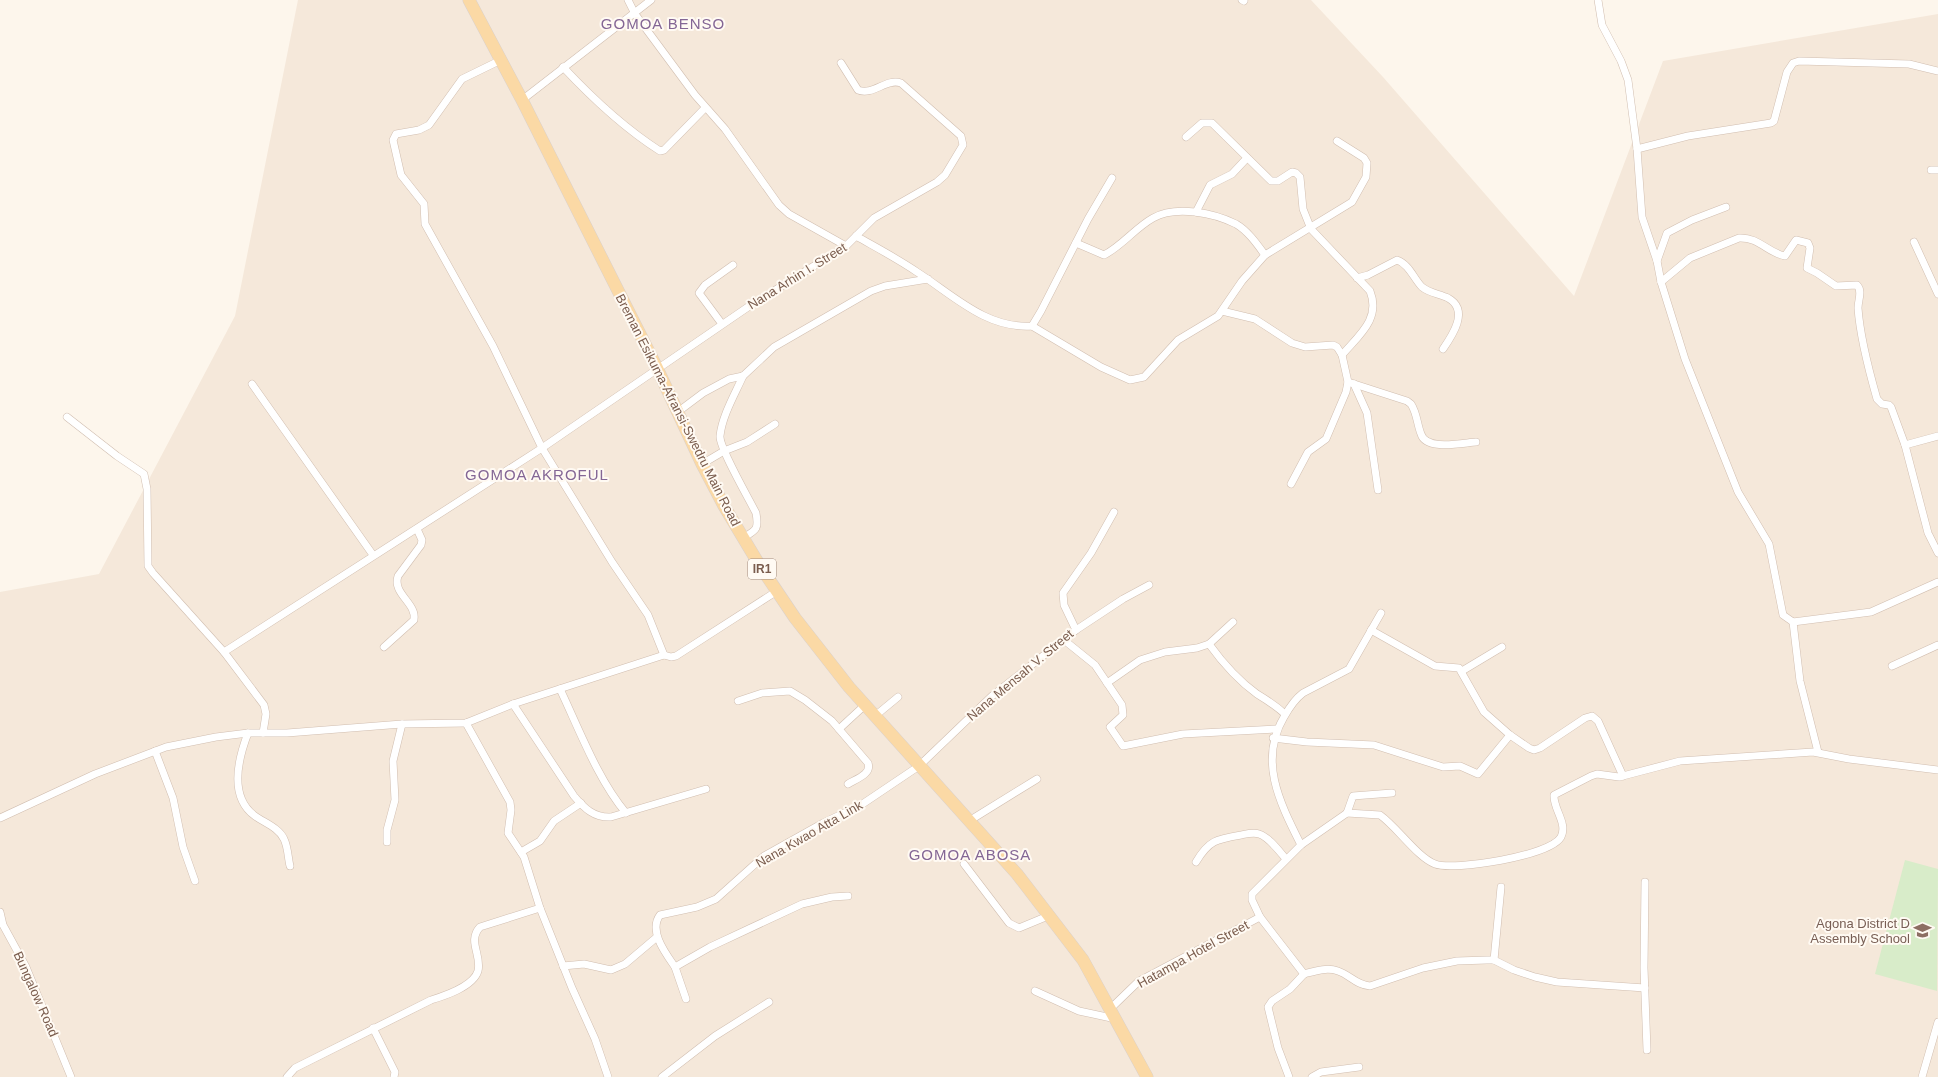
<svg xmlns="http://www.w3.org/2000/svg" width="1938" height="1077" font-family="Arial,sans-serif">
<rect width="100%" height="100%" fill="#fdf6ec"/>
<!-- residential -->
<polygon fill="#f5e8da" points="298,0 1311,0 1383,77 1574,296 1663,61 1938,14 1938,1077 0,1077 0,592 99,574 235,316"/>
<!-- green -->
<polygon fill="#d8ecc9" points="1905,860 1938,869 1937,991 1875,974"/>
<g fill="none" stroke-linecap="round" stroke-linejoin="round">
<defs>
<g id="minor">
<polyline points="628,0 635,14 695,95 725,129 779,205 789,214 846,246"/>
<polyline points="1242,0 1244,1"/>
<polyline points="1598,0 1602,25 1621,61 1628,80 1637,149 1642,217 1657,261"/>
<path d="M501 60 462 79 429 125 419 130 396 134 393 140 401 175 424 204 425 224 493 346 542 448 748 307 846 246 874 218 937 182 945 175 963 145 961 136 901 83C886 78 873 96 858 90L841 63"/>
<path d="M563 67C592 98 624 128 660 151L664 150 705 108"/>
<polyline points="522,100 651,0"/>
<path d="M1186 137 1202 123H1212L1271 181H1278L1292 172 1296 173 1300 177 1303 209 1311 229 1370 291C1381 319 1359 335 1342 355"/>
<polyline points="1637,149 1688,136 1771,123 1774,121 1787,72 1793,63 1799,61 1909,64 1938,71"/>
<polyline points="1931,170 1938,170"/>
<polyline points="1726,207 1692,220 1667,233 1657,261 1661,282 1685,359 1738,492 1769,544 1783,615 1793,622 1871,612 1938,582"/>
<polyline points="1196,212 1210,185 1232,174 1247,158"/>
<path d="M856 236C877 248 898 259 917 272 953 295 986 329 1032 326L1041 311 1088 219 1112 178"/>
<polyline points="1914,242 1938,294"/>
<path d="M1076 243 1104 255C1122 246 1135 228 1153 218 1176 205 1214 213 1236 224 1248 231 1257 244 1265 255"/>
<path d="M1357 278 1368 275 1397 260C1409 264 1414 279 1422 287 1429 293 1440 294 1448 298 1470 310 1452 336 1443 349"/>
<path d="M1661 282 1690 258 1739 238C1759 237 1768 253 1785 256L1796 240 1808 243 1810 248 1807 268 1817 273 1836 286 1857 285C1863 291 1858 300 1858 308 1860 337 1869 371 1877 399L1882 404 1889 405 1891 407 1905 445 1928 533 1938 553"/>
<polyline points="1222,311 1255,319 1292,343 1305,347 1333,345 1337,347 1342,355 1348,382 1346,392 1326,439 1308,452 1291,484"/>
<polyline points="722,324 699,293 705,285 733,265"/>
<polyline points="1032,326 1101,367 1130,380 1144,377 1178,340 1218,316 1242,281 1265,255 1352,202 1366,177 1367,163 1364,158 1337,141"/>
<path d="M1348 382 1407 401 1411 404C1417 413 1417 424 1421 434 1426 451 1462 443 1476 442"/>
<polyline points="252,384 373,555"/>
<polyline points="1354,384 1367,413 1378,490"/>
<polyline points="679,411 703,393 729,379 743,376 774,347 871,291 885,286 928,279"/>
<polyline points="67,417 117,456 144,474 147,489 148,566 153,573 224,652"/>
<polyline points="1905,445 1938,436"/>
<polyline points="702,464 724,451 747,442 775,424"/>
<path d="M743 538C756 530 759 530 756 513 749 499 719 447 720 436 722 416 735 394 743 376"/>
<polyline points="1793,622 1800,681 1818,752"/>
<polyline points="1076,630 1123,599 1149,585"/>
<polyline points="1371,630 1435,666 1459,668 1484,712 1510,735 1529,748 1534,750 1540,748 1585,718 1592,716 1598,721 1623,776"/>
<polyline points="1064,640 1095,665 1122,705 1123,715 1110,727 1123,746 1183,734 1276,729"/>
<path d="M1209 644C1222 662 1239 681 1257 694 1267 700 1276 706 1285 714"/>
<path d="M384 647 414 620C417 603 392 594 398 576L421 545 422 540 417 529"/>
<polyline points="1892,666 1938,645"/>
<polyline points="1462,671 1502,647"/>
<polyline points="1107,683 1140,660 1165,652 1197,648 1209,644 1233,622"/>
<path d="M560 689C579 729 598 780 626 813"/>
<path d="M738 701 762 693 790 691 805 700 832 721 868 763C872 774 856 779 848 784"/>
<path d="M513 704 574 796C584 808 594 818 611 817L706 789"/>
<polyline points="875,716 898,697"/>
<polyline points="466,723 510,802 511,810 508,833 524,857 540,908 572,988 595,1039 608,1077"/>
<polyline points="839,729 865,705"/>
<path d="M248 733C238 759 229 797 255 816 265 823 279 828 284 839 288 847 288 858 290 866"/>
<polyline points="263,733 266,714 264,705 224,652 542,448 612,562 648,615 664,655"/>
<polyline points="1273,738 1307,742 1374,745 1443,767 1460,766 1478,774 1510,735"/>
<polyline points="155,751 173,798 183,847 195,881"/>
<path d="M1392 793 1353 796 1347 813 1301 845 1252 894V900L1260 917 1304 974C1315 971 1327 967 1338 971 1350 975 1356 985 1370 986L1423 968 1457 961 1487 960H1494L1514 970 1535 977 1557 982 1645 988"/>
<path d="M1347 813 1380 815C1397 827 1417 857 1435 864 1454 871 1550 856 1561 837 1568 823 1553 809 1554 795L1591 776 1597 774 1619 777 1680 761 1813 752 1849 759 1938 770"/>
<polyline points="0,818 95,774 166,747 216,737 248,733 287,733 402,724 466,723 513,704 664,655 671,657 676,656 777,591"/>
<polyline points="969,821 1037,779"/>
<polyline points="387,842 387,830 395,800 393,761 402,724"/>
<path d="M1301 845C1280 803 1258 761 1284 717 1289 708 1295 699 1303 693L1349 669 1381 613"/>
<polyline points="521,852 540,841 554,821 581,803"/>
<path d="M1196 862C1209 840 1217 839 1241 835 1246 834 1254 832 1259 834 1269 837 1279 851 1286 859"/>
<polyline points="964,864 1009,923 1019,928 1048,916"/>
<polyline points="1645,882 1644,968 1647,1050"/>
<path d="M848 896 832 897 802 904 710 947 675 967C666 954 648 931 660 915L697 907 716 899 764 856 823 823 861 805 919 766 992 696 1076 630 1064 605 1063 593 1091 553 1114 512"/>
<polyline points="0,912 3,925 26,967 71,1077"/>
<polyline points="1494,960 1501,887"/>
<polyline points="563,966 584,964 611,970 625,964 657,937"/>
<polyline points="675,967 686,999"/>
<polyline points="1035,991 1079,1011 1116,1019"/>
<polyline points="1110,1009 1139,981 1260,917"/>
<polyline points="373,1028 395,1072 394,1077"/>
<path d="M287 1077 295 1068 431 1000C444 996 473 987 478 971 482 955 467 941 480 927L540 908"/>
<polyline points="662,1077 715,1036 769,1002"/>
<polyline points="1289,1077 1278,1048 1268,1007 1272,1001 1290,989 1304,974"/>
<polyline points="1312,1077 1321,1072 1359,1067"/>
<polyline points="1922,1077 1938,1022"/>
</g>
<polyline id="primary" points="469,0 522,100 657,368 702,464 724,506 760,566 795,618 849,687 1017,874 1083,960 1147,1077"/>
</defs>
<!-- minor casing -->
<use href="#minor" stroke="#d1beb0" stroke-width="8"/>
<!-- primary casing -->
<use href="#primary" stroke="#dad1cd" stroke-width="13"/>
<!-- minor -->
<use href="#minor" stroke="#fff" stroke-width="7"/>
<!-- primary -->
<use href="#primary" stroke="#fbd9a5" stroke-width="12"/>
</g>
<!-- icons -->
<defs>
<symbol id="school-bare" viewBox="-9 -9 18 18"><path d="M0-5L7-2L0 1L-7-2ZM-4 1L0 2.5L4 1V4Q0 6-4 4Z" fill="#8d6e63" stroke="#fffaf3" stroke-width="2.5" paint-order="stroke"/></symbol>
</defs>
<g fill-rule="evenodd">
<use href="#school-bare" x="1910" y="918" width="25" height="25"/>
</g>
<g text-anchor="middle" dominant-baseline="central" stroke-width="4" stroke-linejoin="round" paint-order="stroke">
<!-- shield labels -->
<rect fill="#fffaf3" stroke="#a28b7f" stroke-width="1" x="748" y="559" width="28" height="20" rx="3"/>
<g font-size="12" font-weight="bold" fill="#7a5c4d">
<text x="762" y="569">IR1</text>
</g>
<!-- street labels -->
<g font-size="13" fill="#7a5c4d" stroke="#fffaf3">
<text transform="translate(797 276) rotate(-32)">Nana Arhin I. Street</text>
<text transform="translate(678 410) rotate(63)">Breman Esikuma-Afransi-Swedru Main Road</text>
<text transform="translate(1020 675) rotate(-40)">Nana Mensah V. Street</text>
<text transform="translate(809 834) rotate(-30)">Nana Kwao Atta Link</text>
<text transform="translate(1193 954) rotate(-29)">Hatampa Hotel Street</text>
<text transform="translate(36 994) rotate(66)">Bungalow Road</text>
</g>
<!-- education labels -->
<g font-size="13" fill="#785e54" stroke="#fffaf3" text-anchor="end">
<text x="1910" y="923">Agona District D<tspan x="1910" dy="15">Assembly School</tspan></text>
</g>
<!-- quarter labels -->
<g font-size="15" letter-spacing="1" fill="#846695" stroke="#fffaf3">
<text x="663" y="23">GOMOA BENSO</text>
<text x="537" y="474">GOMOA AKROFUL</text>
<text x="970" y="854">GOMOA ABOSA</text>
</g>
</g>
</svg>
